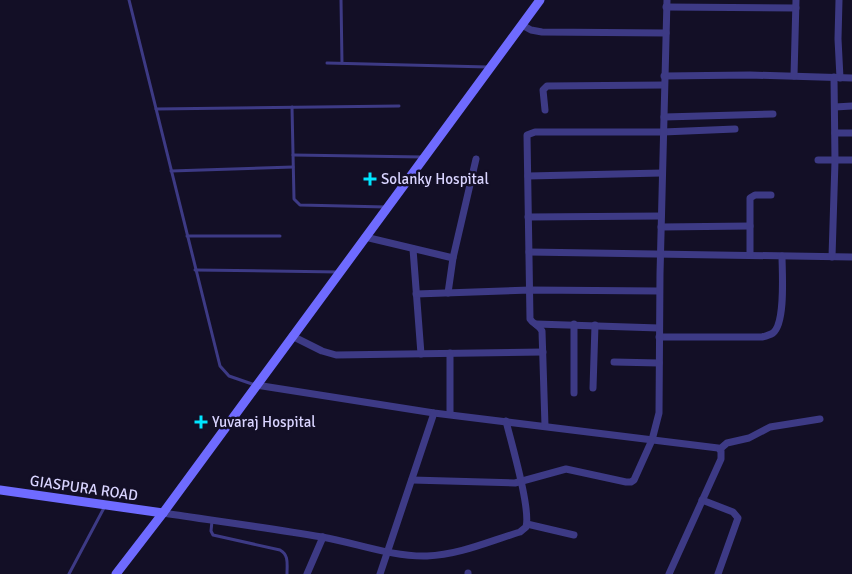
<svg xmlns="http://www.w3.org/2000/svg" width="852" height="574" font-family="Signika,sans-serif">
<rect width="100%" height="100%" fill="#130f26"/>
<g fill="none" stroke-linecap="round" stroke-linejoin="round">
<!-- lane -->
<g stroke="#3d3a85" stroke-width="3">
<polyline points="129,0 220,366 229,376 255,385"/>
<polyline points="341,0 342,63"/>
<polyline points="327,63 488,67"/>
<polyline points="292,107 294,199 300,205 386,207"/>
<polyline points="156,109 399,106"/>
<polyline points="293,155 423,157"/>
<polyline points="171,171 293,167"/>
<polyline points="187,236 280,236"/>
<polyline points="195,270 339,272"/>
<path d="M212 521 211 531 213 535 280 550C289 555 287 564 287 574"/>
<polyline points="69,574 105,506"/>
</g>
<!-- street -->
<g stroke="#3d3a85" stroke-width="7">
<polyline points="839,0 838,39 840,78"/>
<polyline points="666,7 796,8"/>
<polyline points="522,25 531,30 542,32 666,33"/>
<polyline points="664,76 750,75 852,78"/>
<polyline points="794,76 796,0"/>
<polyline points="835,107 852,106"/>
<polyline points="545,110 543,90 547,86 664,85"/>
<polyline points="664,117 773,114"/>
<polyline points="835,133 852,133"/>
<polyline points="818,160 852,160"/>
<polyline points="528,176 662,173"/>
<polyline points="528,217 661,216"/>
<polyline points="661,227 750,226"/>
<polyline points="365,237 453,258"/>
<polyline points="413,249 421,354"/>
<polyline points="529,252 852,257"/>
<polyline points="750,255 750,198 755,195 771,195"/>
<polyline points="832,257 835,161 834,77"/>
<polyline points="448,293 453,258 476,159"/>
<polyline points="416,294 530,290 659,291"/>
<polyline points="536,324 659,328"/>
<polyline points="292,336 322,351 336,355 543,352"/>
<path d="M659 337H762C766 336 770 335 773 333 786 323 782 271 782 256"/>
<polyline points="450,353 450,414"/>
<polyline points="614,362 659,363"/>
<polyline points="256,385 434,413 718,448 721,451 721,459 669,574"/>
<polyline points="593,388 595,325"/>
<polyline points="574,393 574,324"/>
<path d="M545 426 542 331C539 325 533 324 530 319L527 135 535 132H663L735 129"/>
<polyline points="720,449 727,443 749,438 770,427 820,419"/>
<polyline points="412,480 515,483 566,469 626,482 631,482 634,480 652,440 659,413 660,274 667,0"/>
<polyline points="702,500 733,512 738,518 718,574"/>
<path d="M163 513C216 521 269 528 322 537 356 543 392 557 427 556 459 555 490 541 520 532L526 527C531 509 511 442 506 421"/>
<polyline points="527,524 574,535"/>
<polyline points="307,574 323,537"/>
<polyline points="380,574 434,413"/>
<polyline points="468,574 468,573"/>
</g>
<!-- secondary -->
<g stroke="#6f6bff" stroke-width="9">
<polyline points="0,490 163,513"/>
<polyline points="116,574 163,513 540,0"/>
</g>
</g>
<!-- markers -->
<g fill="#00e5ff" stroke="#130f26" stroke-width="2">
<path d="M367.5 171.5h5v5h5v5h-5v5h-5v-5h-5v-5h5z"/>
<path d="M198.5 414.5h5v5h5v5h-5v5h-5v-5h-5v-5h5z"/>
</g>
<g text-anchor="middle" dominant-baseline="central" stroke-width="5" stroke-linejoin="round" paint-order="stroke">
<!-- poi labels -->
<g font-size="15" fill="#d9d4ff" stroke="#130f26" text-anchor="start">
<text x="381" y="179">Solanky Hospital</text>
<text x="212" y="422">Yuvaraj Hospital</text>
</g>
<!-- street labels -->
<g font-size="15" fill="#d9d4ff" stroke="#130f26">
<text transform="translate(84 488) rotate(8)">GIASPURA ROAD</text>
</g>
</g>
</svg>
